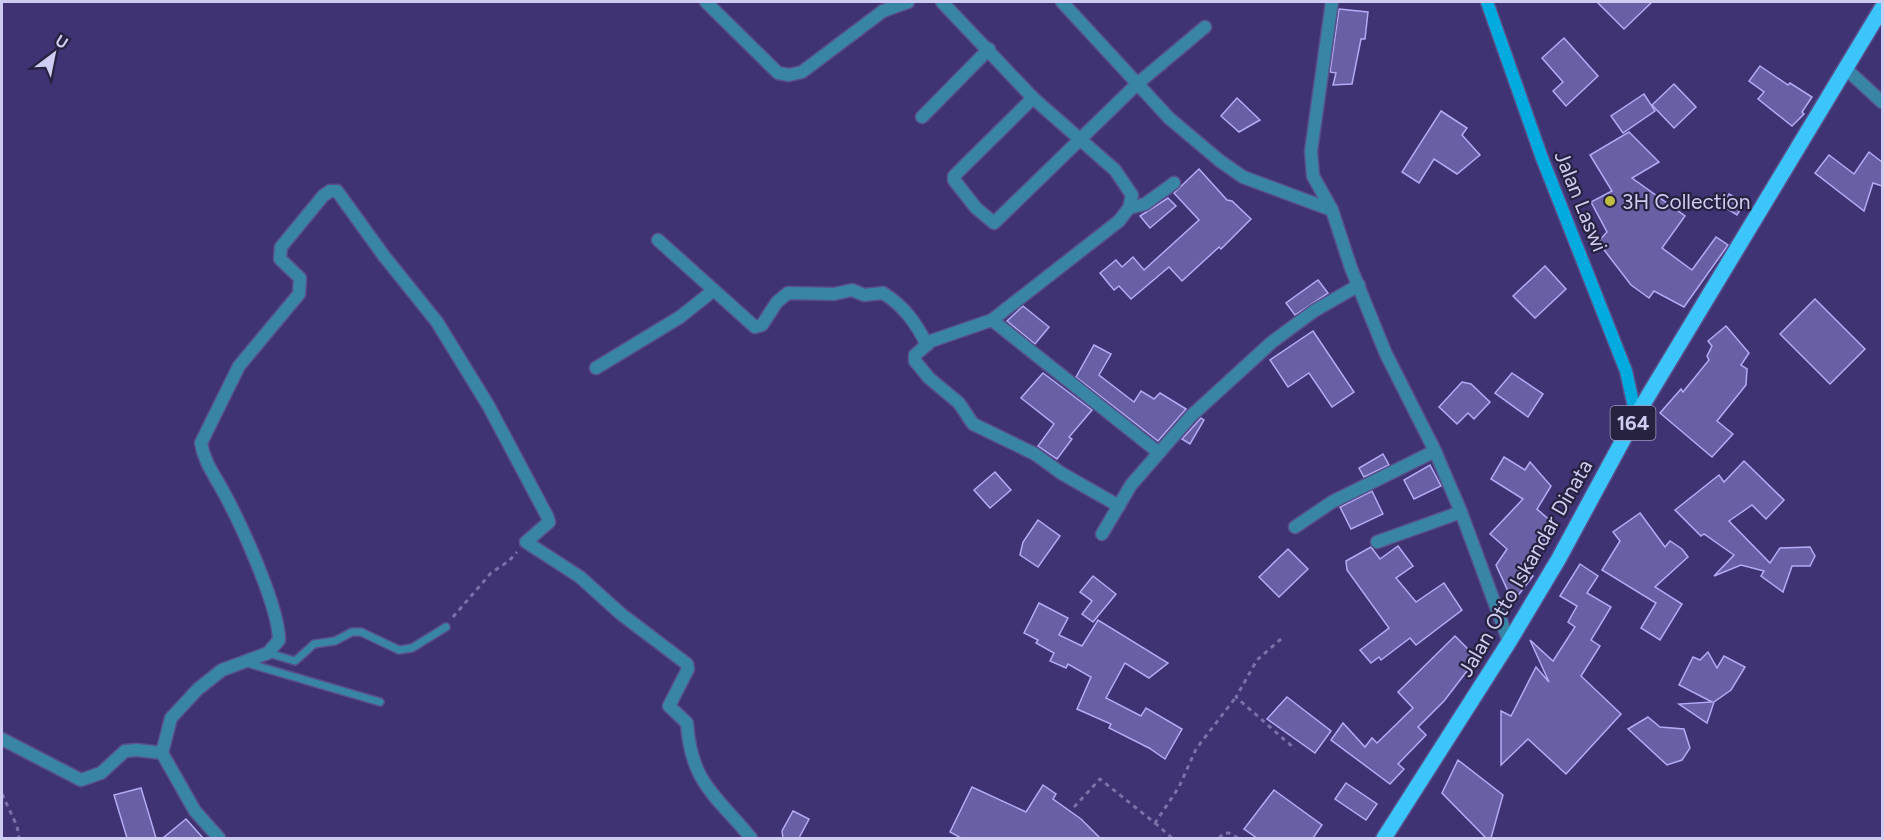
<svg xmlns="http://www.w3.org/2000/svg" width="1884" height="840" font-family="Figtree,sans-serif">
<rect width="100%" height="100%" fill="#3f3373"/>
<!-- building -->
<g fill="#695fa4" stroke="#b3abf6" stroke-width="1.5">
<polygon points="1597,2 1652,2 1624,29"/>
<polygon points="1339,9 1368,12 1365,39 1361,39 1352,84 1333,85 1336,73 1330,72"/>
<polygon points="1564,38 1598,76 1566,106 1553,91 1563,82 1542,58"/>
<polygon points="1760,66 1788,85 1790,83 1812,97 1802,112 1804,114 1792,126 1758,99 1764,92 1749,81"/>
<polygon points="1674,84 1696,107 1674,128 1652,105"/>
<polygon points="1644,94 1655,111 1623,133 1611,116"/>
<polygon points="1237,98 1260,120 1239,132 1221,116"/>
<polygon points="1441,111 1467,128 1462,135 1480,155 1457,174 1434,159 1419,183 1402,172"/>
<polygon points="1629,132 1659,162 1632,178 1685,216 1662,248 1692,270 1716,237 1728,245 1684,307 1654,291 1649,298 1631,285 1598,242 1607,232 1591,202 1612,191 1590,155"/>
<polygon points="1869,152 1882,162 1882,186 1873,183 1864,211 1815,173 1829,155 1854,174"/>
<polygon points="1199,169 1227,200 1232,201 1251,219 1221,249 1219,247 1182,281 1169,267 1131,299 1119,286 1114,290 1100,273 1116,260 1122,267 1133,257 1144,270 1199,220 1174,193"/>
<polygon points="1729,194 1744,203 1737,215 1721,205"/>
<polygon points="1168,198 1176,206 1150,228 1140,216"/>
<polygon points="1545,266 1566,289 1535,318 1513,296"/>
<polygon points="1318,280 1328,293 1295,315 1286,303"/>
<polygon points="1815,299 1865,349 1830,384 1780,334"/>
<polygon points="1023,306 1049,327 1035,344 1007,321"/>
<polygon points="1726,326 1749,353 1741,365 1747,369 1746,385 1717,421 1733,434 1712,457 1660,413 1681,389 1683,392 1709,360 1707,356 1712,346 1708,341"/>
<polygon points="1313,331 1354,392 1332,407 1309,373 1288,387 1270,360"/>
<polygon points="1094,345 1111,354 1099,375 1134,402 1141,391 1154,399 1160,393 1186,409 1158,441 1076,377"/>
<polygon points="1043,373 1092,410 1069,437 1072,439 1057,459 1038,446 1054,424 1021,398"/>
<polygon points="1512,373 1543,394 1528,417 1495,393"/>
<polygon points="1462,382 1471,384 1490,402 1474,419 1468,413 1457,424 1439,407"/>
<polygon points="1201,418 1204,420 1190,444 1182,439"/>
<polygon points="1383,454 1389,465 1364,477 1359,468"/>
<polygon points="1504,457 1525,470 1530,462 1551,486 1537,509 1553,523 1541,536 1545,540 1522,564 1533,576 1513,602 1496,565 1507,549 1490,534 1523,499 1491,479"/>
<polygon points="1744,461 1784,500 1766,519 1752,505 1729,521 1770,563 1780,548 1810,547 1815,556 1810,566 1792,566 1783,592 1761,576 1764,571 1741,565 1714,576 1734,555 1704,534 1701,536 1675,510 1719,475 1724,482"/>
<polygon points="1430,465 1441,486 1414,499 1404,480"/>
<polygon points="995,472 1011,490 990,508 974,490"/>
<polygon points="1372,491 1383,514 1351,529 1340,507"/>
<polygon points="1640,513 1665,547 1670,541 1682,549 1688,557 1655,587 1682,604 1660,640 1641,628 1656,603 1602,570 1620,541 1613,532"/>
<polygon points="1038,520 1060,536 1038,567 1020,555 1023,542"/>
<polygon points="1398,546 1413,566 1396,578 1416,602 1444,583 1462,610 1416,645 1410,638 1381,660 1379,657 1371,663 1360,650 1389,628 1347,570 1346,561 1371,547 1380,559"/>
<polygon points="1288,549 1308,569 1279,597 1259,577"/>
<polygon points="1580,564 1598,576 1587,593 1611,607 1591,640 1600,646 1581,676 1621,714 1566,774 1528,739 1501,765 1501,711 1511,716 1536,667 1549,682 1530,640 1553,661 1575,627 1568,622 1577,606 1560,596"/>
<polygon points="1093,576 1116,594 1093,622 1082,614 1092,601 1080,592"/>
<polygon points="1039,603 1068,618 1059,635 1082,646 1098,620 1168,663 1149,678 1125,663 1106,698 1141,716 1146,708 1182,729 1165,759 1149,748 1109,728 1111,724 1077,709 1091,677 1068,664 1066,668 1050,661 1054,653 1036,643 1038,640 1024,633"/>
<polygon points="1455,636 1477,658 1444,701 1418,727 1426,735 1398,764 1404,769 1390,784 1331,740 1343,723 1365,747 1372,738 1377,743 1413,708 1398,692"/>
<polygon points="1708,652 1717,668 1724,656 1745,667 1731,690 1714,702 1707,723 1679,704 1712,702 1679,685 1693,657 1700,660"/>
<polygon points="1287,697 1331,731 1315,753 1267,719"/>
<polygon points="1648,717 1660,727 1684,729 1690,748 1682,760 1667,765 1628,729"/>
<polygon points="1458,760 1503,795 1491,838 1486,838 1442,793"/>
<polygon points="1346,783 1377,804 1366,820 1335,799"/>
<polygon points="1043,785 1056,794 1053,799 1081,819 1100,838 961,838 950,832 972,787 1026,812"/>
<polygon points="141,788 156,838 127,838 114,795"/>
<polygon points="1274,790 1322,825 1313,838 1257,838 1244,829"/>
<polygon points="793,811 809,819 799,838 783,838 782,831"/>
<polygon points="186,819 203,838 163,838"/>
</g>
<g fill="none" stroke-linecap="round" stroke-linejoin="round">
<defs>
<g id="lane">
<polyline points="268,653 295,661 314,644 335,641 352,632 361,632 399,650 412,648 446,627"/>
<polyline points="247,663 380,702"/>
</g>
<g id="street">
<polyline points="706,2 778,73 789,75 802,72 883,11 908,2"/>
<polyline points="942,2 1033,98 1115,170 1132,195 1129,208 1119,221 992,320 931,341 915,355 915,361 929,378 959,403 973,424 1035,454 1061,473 1119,506"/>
<polyline points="1062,2 1169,118 1220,161 1243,177 1332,210"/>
<polyline points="1332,2 1311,151 1313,176 1332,210 1351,268 1386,354 1435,451 1461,512 1509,642"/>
<polyline points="1846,69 1882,102"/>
<polyline points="1033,98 954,176 954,180 976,208 994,223 1137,84 1205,27"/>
<polyline points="922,117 989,49"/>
<polyline points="1129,208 1145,204 1174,183"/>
<path d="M658 240 755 327 762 325 777 302 788 293 834 294 852 290 864 295 883 293C904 306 916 323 927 345"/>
<polyline points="992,320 1158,452"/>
<polyline points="596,368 680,317 714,290"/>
<polyline points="1295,527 1332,502 1435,451"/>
<polyline points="1102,534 1131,485 1191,416 1272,342 1314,311 1359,285"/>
<polyline points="1377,542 1461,512"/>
<polyline points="2,739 81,780 101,773 125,751 137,750 162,753 195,811 219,838"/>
<path d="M162 753 171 718 198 689 222 670 268 653 279 640C279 607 241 524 224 493 215 476 204 462 201 443L239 366 299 294 300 278 280 259 281 247 323 196 330 191H337L384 256 437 322 488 405 547 516 549 522 526 542 580 577 621 614 687 664 688 669 669 706 687 723C691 784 717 796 751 838"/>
</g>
<polyline id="secondary" points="1487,2 1542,158 1626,371 1636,416"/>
<polyline id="primary" points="1384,838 1509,642 1558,560 1636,416 1882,8"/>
</defs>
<!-- lane casing -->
<use href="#lane" stroke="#594f8a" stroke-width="10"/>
<!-- street casing -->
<use href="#street" stroke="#594f8a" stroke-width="15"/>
<!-- secondary casing -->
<use href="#secondary" stroke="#594f8a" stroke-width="15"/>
<!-- primary casing -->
<use href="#primary" stroke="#594f8a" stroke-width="18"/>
<!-- path -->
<g stroke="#7971a7" stroke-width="3" stroke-dasharray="4.5 4.5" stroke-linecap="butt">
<polyline points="453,617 491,573 509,561 517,552"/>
<polyline points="1281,639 1257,660 1236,697 1295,749"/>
<polyline points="2,794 17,826 19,838"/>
<polyline points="1074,807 1100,779 1155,823 1179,787 1196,749 1236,697"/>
<polyline points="1155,823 1172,838"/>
<polyline points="1219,838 1224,833 1229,833 1238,838"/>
</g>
<!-- lane -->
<use href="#lane" stroke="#3885a6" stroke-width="7"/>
<!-- street -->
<use href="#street" stroke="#3885a6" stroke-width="12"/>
<!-- secondary -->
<use href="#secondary" stroke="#01abdf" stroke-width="12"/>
<!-- primary -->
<use href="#primary" stroke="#3bc5fa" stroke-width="15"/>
</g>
<!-- markers -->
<circle fill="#bfbe41" stroke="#26223f" stroke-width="2" cx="1610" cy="201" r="6"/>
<g text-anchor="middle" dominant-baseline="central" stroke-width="4.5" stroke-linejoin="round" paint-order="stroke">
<!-- shield labels -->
<rect fill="#26223f" stroke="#9c99bc" stroke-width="1.5" x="1610.5" y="406" width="45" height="34" rx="4.5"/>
<g font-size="20" font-weight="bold" fill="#cfccf2">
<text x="1633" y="423">164</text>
</g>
<!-- street labels -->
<g font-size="21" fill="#cfccf2" stroke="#26223f">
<text transform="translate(1581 201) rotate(68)">Jalan Laswi</text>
<text transform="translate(1525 568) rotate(-60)">Jalan Otto Iskandar Dinata</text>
</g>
<!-- poi labels -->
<g font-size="21" fill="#cfccf2" stroke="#26223f" text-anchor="start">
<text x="1622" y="201">3H Collection</text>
</g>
</g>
<!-- border -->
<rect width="1884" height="840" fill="none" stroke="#cfccf2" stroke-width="6"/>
<!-- north arrow -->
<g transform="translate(54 54) rotate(32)" stroke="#26223f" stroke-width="4.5" paint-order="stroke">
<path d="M0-4.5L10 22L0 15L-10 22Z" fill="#cfccf2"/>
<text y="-9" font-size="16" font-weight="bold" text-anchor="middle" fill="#cfccf2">U</text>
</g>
</svg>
